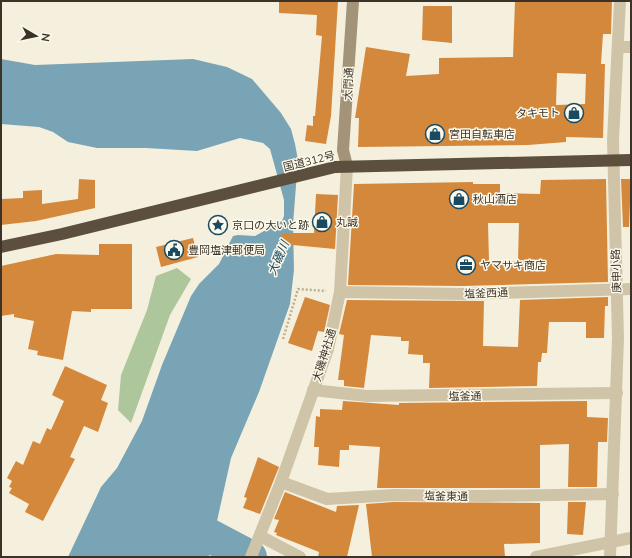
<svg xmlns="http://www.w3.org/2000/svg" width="632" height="558" font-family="Mulish,'Noto Sans JP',sans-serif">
<rect width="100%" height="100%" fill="#f5f0dd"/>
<!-- green -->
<polygon fill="#adc69b" points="177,268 191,279 170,315 131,423 118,410 121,375 147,310 156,276"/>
<!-- water -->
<polygon fill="#78a4b6" points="1,59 35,65 193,59 227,67 252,79 281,113 291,129 295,144 298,160 293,224 294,270 290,304 259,392 231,458 209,557 68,557 101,487 117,468 142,421 162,365 191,296 199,284 219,264 233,236 238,235 255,236 282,221 284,216 284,200 270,149 263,143 240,138 197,151 146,148 97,148 68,142 53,132 39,127 1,124"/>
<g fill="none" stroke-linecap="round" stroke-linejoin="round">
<!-- river -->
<polyline stroke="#78a4b6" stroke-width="34" points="195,502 197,529 250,557"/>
</g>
<!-- building -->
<g fill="#d4883c" fill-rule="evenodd">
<polygon points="279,1 338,1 331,116 326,144 305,141 307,125 313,126 313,116 315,116 322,36 316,35 317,15 279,13"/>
<path d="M515 1H612L611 34H603L601 64H605L603 138 566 137V142L528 145 358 147 359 118H355L366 47 410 54 406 76 439 74V58L513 57ZM557 73 586 74 585 104 556 105Z"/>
<polygon points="423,6 452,6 452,43 422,40"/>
<polygon points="79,179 95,180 95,208 36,221 1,225 1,199 23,198 23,191 42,190 42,204 78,199"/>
<path d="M606 179 608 282 463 286 348 285 354 184 473 182V184H500V193L540 194 541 180ZM488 223H519L518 261H489Z"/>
<polygon points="621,179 631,179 629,227 623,227"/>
<polygon points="316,194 338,195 335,249 282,244 282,233 314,233"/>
<polygon points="193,238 198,257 161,267 156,247"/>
<polygon points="99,244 132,244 132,309 91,309 91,312 72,311 63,360 37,355 38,351 28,349 34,321 14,317 14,314 1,316 1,266 56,254 99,255"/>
<polygon points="305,297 330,305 324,332 318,331 312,351 288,343"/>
<polygon points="608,297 608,306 605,306 604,338 586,338 586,322 549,322 547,353 542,353 541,362 538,362 537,386 429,388 430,363 423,363 423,355 408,354 409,341 401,341 401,337 371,335 364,388 344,386 344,380 338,380 344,335 339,334 347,300 484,301 483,346 518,347 520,300"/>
<polygon points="65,366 107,385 101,400 108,403 98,432 84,426 70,457 75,459 43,521 25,512 29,504 9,493 12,488 9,487 12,481 7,478 16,461 23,465 33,441 40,444 47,428 51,430 64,401 52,395"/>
<polygon points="343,401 399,405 399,403 587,401 587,417 608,418 607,442 598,442 597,487 568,487 569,444 540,445 540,488 377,488 380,447 349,445 349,450 340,450 339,467 318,465 319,447 314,447 316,416 320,417 320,409 342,410"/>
<polygon points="258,457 279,467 260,514 243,508 247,498 244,497"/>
<polygon points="285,492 336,512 337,506 359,505 347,557 318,557 319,552 276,535 277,533 274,532 279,520 274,519"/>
<polygon points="394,502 540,503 540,543 504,544 505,557 372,557 366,504"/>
<polygon points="568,502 586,502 583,535 567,534"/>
</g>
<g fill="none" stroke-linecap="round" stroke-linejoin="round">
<!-- path -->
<polyline stroke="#bbae91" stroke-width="2.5" stroke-dasharray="2 2" stroke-linecap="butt" points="283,339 298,289 326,291"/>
<!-- street -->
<g stroke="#cfc4a7" stroke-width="12">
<polyline points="618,47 631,47"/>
<polyline points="340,292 463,294 631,289"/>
<polyline points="313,390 367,396 617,393"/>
<polyline points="281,482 327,499 394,495 484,496 613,494"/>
<polyline points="260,536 300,557"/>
<polyline points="251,557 281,482 328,349 340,292 347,166"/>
<polyline points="536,557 631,538"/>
<polyline points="610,557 618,338 613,140 620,1"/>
</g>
<!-- secondary -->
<polyline stroke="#a39378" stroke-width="12" points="347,166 343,150 353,1"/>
<!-- highway -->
<polyline stroke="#5d4f3e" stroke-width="12" points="1,247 62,234 335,167 631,160"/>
</g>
<!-- icons -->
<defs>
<symbol id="shop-ring" viewBox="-11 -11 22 22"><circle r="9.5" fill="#fcf8ea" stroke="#184a62" stroke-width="1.5"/><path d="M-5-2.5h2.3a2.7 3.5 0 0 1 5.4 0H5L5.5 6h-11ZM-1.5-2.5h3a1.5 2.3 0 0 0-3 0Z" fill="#184a62"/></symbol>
<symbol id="sight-ring" viewBox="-11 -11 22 22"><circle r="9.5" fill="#fcf8ea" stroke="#184a62" stroke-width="1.5"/><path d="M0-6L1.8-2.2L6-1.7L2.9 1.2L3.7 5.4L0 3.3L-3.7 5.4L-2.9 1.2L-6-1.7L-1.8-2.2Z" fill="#184a62"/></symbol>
<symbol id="civic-ring" viewBox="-11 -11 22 22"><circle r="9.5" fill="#fcf8ea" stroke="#184a62" stroke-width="1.5"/><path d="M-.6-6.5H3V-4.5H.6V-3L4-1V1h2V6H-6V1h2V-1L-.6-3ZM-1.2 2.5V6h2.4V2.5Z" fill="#184a62"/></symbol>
<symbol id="office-ring" viewBox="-11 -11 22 22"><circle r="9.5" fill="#fcf8ea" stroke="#184a62" stroke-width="1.5"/><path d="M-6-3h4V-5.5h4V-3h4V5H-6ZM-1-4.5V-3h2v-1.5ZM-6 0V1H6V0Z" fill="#184a62"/></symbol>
</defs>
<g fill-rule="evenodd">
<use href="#shop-ring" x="563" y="102" width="22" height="22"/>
<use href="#shop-ring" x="424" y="123" width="22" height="22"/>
<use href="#shop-ring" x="448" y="188" width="22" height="22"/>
<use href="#shop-ring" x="311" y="211" width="22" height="22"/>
<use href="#sight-ring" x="207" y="214" width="22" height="22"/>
<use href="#civic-ring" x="163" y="239" width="22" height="22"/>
<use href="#office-ring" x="455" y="254" width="22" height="22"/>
</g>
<g text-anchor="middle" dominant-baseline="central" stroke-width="3" stroke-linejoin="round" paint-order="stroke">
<!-- street labels -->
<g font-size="11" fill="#3b3328" stroke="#fcf8ea">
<text transform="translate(348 84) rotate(-87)">大門通</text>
<text transform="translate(309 161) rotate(-14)">国道312号</text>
<text transform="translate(616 271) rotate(-92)">庚申小路</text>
<text transform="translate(486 293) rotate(-2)">塩釜西通</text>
<text transform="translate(324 355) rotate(-73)">大磯神社通</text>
<text transform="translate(465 396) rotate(-1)">塩釜通</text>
<text transform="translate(446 496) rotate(1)">塩釜東通</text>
</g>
<!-- poi labels -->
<g font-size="11" fill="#3b3328" stroke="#fcf8ea" text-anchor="start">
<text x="560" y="113" text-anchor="end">タキモト</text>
<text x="449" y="134">宮田自転車店</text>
<text x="473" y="199">秋山酒店</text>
<text x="336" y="222">丸誠</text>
<text x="232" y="225">京口の大いと跡</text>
<text x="188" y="250">豊岡塩津郵便局</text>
<text x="480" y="265">ヤマサキ商店</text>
</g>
<!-- water labels -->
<g font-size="12" font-style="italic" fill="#184a62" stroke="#fcf8ea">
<text transform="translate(278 258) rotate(-67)">大磯川</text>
</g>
</g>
<!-- border -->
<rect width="632" height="558" fill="none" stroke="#3b3328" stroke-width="4"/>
<!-- north arrow -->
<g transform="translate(36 36) rotate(99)" stroke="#fcf8ea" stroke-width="3" paint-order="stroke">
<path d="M0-3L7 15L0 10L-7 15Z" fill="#3b3328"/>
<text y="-6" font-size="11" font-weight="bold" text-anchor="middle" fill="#3b3328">N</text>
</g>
</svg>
